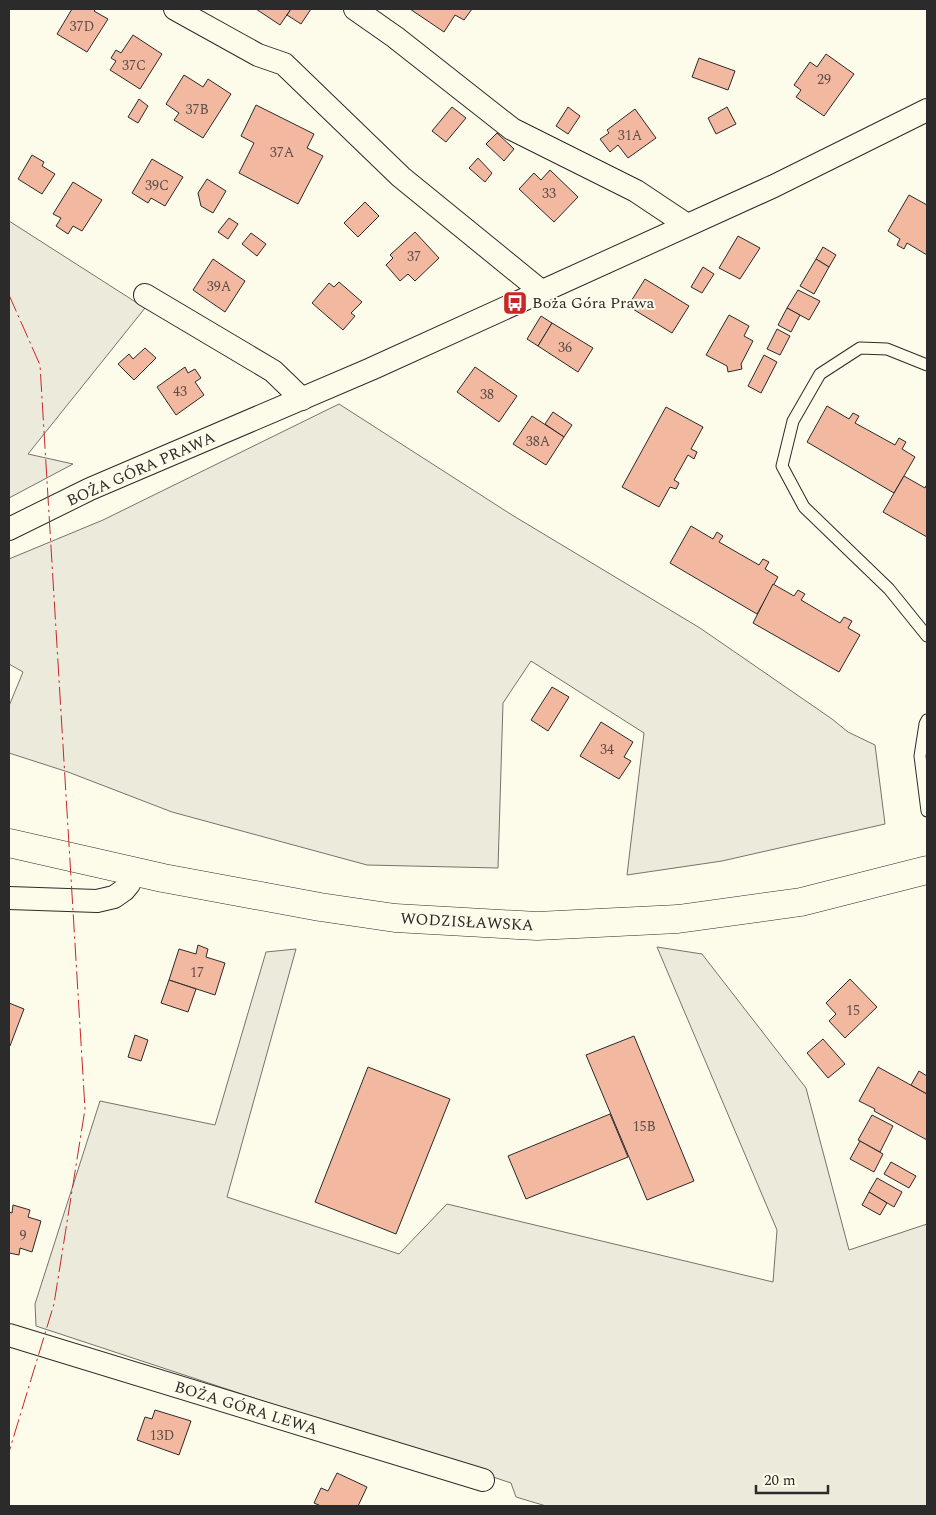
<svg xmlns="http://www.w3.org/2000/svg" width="936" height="1515" font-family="Spectral,serif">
<rect width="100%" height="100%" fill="#fdfbea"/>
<!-- green -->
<g fill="#ecebdb" stroke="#74746e">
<polygon points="9,221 145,308 28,454 73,464 9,498"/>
<polygon points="339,404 512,515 700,628 832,719 848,732 875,745 885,824 722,861 627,875 644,733 531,661 503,703 498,868 367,865 172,812 68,772 9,753 9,706 23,672 9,664 9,559 103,520"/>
<polygon points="657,947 702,954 806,1088 849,1250 927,1224 927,1506 546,1506 516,1497 511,1483 36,1326 35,1304 100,1101 215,1125 266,952 296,949 227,1197 399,1254 447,1204 773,1282 777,1230"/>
</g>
<!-- building -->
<g fill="#f2b8a0" stroke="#2b2b2b">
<polygon points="72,9 96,9 94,11 108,19 87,52 57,34"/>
<polygon points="256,9 291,9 280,25"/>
<polygon points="291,9 311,9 301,24 287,15"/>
<polygon points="410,9 472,9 464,20 455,15 444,32"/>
<polygon points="133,35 162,54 140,89 110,70 116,61 111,58 116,50 121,53"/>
<polygon points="826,54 854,74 824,116 796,97 801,90 794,85 810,62 817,67"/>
<polygon points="699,58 735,71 728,90 692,77"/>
<polygon points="184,75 203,87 208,79 231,94 203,138 174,120 179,113 166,104"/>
<polygon points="139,99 148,106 138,123 128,117"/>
<polygon points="256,105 314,134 307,148 323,156 298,204 239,173 254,143 241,136"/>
<polygon points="452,107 466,118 446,142 432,131"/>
<polygon points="568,107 580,116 568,134 556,126"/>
<polygon points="727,107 736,124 716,134 708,118"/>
<polygon points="635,109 656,138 628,158 618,145 610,152 600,139 609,133 607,130"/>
<polygon points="497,133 514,149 504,161 486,144"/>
<polygon points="32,155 44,162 42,166 55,174 42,194 18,179"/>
<polygon points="478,158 492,173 485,182 469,168"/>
<polygon points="152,159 183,177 165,206 151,198 148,203 132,193"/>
<polygon points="550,170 578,197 554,222 519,189 534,173 541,180"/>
<polygon points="207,179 226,191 213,213 201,206 198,193"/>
<polygon points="73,182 102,200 82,231 73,226 68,234 56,226 61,218 53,214"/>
<polygon points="909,195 927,205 927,255 907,243 904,249 897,245 900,239 888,231"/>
<polygon points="365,202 379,216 358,237 344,223"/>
<polygon points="229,218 238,224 228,239 218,232"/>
<polygon points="415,232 439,258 415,281 408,274 400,281 386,265 393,258 390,255"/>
<polygon points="251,233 266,244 257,256 242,244"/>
<polygon points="738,236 760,248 740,279 719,268"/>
<polygon points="823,247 836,255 829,267 816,259"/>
<polygon points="213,259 245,281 225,312 193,290"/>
<polygon points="816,259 829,267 814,294 800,286"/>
<polygon points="703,267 714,274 702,293 691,287"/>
<polygon points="645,279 689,306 672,333 628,306"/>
<polygon points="339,282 362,302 351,313 355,316 343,330 312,303 329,283 334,287"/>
<polygon points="798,290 820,301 809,320 787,308"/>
<polygon points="787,308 800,315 791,332 778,325"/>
<polygon points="729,315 749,326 744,336 753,341 741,364 742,369 728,372 727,366 706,355"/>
<polygon points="541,316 552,323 538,346 527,339"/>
<polygon points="552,323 593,348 578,372 538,346"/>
<polygon points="777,329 790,336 780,355 767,349"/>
<polygon points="145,348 156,358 134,380 118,364 129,354 133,359"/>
<polygon points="764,355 777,362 761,393 748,386"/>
<polygon points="185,367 188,373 195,369 201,378 195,382 204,395 176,415 157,387"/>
<polygon points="475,367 517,396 499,422 457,392"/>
<polygon points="827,406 849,419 853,413 859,416 855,423 895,445 899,438 906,442 902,449 915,457 894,493 807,442"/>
<polygon points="666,407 703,427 691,449 697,452 694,459 688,455 674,480 679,483 676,489 670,487 659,507 622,487"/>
<polygon points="553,412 572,425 564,437 545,424"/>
<polygon points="532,416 564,437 546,465 513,444"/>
<polygon points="904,476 925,488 927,484 927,537 883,512"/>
<polygon points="691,526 713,539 717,532 723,536 719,542 759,565 763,559 769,562 765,569 778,577 757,614 670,563"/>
<polygon points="773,584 794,596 798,590 805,594 801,600 840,623 844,617 852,621 848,628 860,635 839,672 753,623"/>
<polygon points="552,687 569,697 548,731 531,720"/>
<polygon points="601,722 633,742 624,757 631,761 619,779 580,756"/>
<polygon points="198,945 208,949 206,957 225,963 215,995 169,980 179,949 196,954"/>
<polygon points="850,979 877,1007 845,1038 829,1021 836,1014 826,1003"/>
<polygon points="169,980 196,989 188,1012 161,1003"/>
<polygon points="9,1003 24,1009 10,1046 9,1046"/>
<polygon points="135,1035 148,1040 141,1061 128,1057"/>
<polygon points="634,1036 694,1181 647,1200 586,1055"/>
<polygon points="823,1039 845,1064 828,1078 807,1053"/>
<polygon points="368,1067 450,1099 396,1234 315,1202"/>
<polygon points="878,1067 927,1094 927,1140 874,1111 875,1109 859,1101"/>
<polygon points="919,1071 927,1076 927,1094 911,1085"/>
<polygon points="610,1114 628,1157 526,1199 508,1156"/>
<polygon points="872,1115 893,1126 880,1152 858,1140"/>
<polygon points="860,1141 883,1154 874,1172 850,1159"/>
<polygon points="891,1162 916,1176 909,1188 884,1174"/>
<polygon points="877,1178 902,1192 894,1207 869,1192"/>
<polygon points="869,1192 887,1203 880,1215 862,1205"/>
<polygon points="13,1205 30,1210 28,1217 41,1221 32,1252 20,1248 19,1255 9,1253 9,1212 12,1213"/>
<polygon points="155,1410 191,1421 179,1455 137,1440 145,1417 152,1419"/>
<polygon points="337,1473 367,1487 358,1506 321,1506 314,1503 321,1488 328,1491"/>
</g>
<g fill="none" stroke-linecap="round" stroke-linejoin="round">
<defs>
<g id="service">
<polyline points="927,365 887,349 860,348 820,374 793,421 782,466 804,507 889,589 927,636"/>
<polyline points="927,720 925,724 920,756 927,811"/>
</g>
<g id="minor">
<polyline points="175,9 258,55 284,64 401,177 541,291"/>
<polyline points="355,9 395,37 512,129 636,191 687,225"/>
<polyline points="145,295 273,371 302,399"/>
<polyline points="9,529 90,489 371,369 774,186 927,110"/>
<polyline points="9,898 97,901 114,897 124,890 129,884 134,872"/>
<polyline points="9,1335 483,1480"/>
</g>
<polyline id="secondary" points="9,843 163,878 320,907 395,918 537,926 678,919 801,902 927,870"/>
</defs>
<!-- service casing -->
<use href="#service" stroke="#2b2b2b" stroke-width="13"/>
<!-- minor casing -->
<use href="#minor" stroke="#2b2b2b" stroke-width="24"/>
<!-- secondary casing -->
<use href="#secondary" stroke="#2b2b2b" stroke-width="29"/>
<!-- service -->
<use href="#service" stroke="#fdfbea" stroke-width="11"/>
<!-- minor -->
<use href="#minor" stroke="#fdfbea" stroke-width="22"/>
<!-- secondary -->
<use href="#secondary" stroke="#fdfbea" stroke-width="28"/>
<!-- power -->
<polyline stroke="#c62828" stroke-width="1" stroke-dasharray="18 4 2.5 4" stroke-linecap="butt" points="9,295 40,365 85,1109 54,1304 9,1452"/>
</g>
<!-- icons -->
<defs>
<symbol id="bus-square" viewBox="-11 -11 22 22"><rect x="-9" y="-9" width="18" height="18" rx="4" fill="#c62828" stroke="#fdfbea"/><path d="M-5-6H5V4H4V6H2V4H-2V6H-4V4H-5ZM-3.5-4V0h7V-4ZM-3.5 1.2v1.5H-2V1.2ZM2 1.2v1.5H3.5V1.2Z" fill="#fff"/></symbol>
</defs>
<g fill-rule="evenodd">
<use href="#bus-square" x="501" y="289" width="28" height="28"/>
</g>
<g text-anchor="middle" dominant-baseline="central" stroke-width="4" stroke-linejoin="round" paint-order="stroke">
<!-- number labels -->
<g font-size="14" fill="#5d4e48">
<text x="82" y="26">37D</text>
<text x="134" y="65">37C</text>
<text x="824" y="79">29</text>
<text x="197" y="109">37B</text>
<text x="630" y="135">31A</text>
<text x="282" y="152">37A</text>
<text x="157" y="185">39C</text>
<text x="549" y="193">33</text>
<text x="414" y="256">37</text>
<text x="219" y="286">39A</text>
<text x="565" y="347">36</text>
<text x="180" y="391">43</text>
<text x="487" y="394">38</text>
<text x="538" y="441">38A</text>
<text x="607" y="749">34</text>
<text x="197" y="972">17</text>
<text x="853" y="1010">15</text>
<text x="644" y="1126">15B</text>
<text x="23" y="1235">9</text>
<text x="162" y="1435">13D</text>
</g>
<!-- poi labels -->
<g font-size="16" fill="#2b2b2b" stroke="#fdfbea" text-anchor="start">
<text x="532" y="303">Boża Góra Prawa</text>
</g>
<!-- street labels -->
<g font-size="16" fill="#2b2b2b" stroke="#fdfbea">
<text transform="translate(141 469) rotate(-24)">BOŻA GÓRA PRAWA</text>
<text transform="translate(467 922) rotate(3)">WODZISŁAWSKA</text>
<text transform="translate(246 1408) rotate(17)">BOŻA GÓRA LEWA</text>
</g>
</g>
<!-- border -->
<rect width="936" height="1515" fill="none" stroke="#2b2b2b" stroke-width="20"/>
<!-- scale -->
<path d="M756 1485v8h72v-8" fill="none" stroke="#2b2b2b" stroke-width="2.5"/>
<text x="764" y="1485" font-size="15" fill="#2b2b2b" stroke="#fdfbea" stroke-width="4" paint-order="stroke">20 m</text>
</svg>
